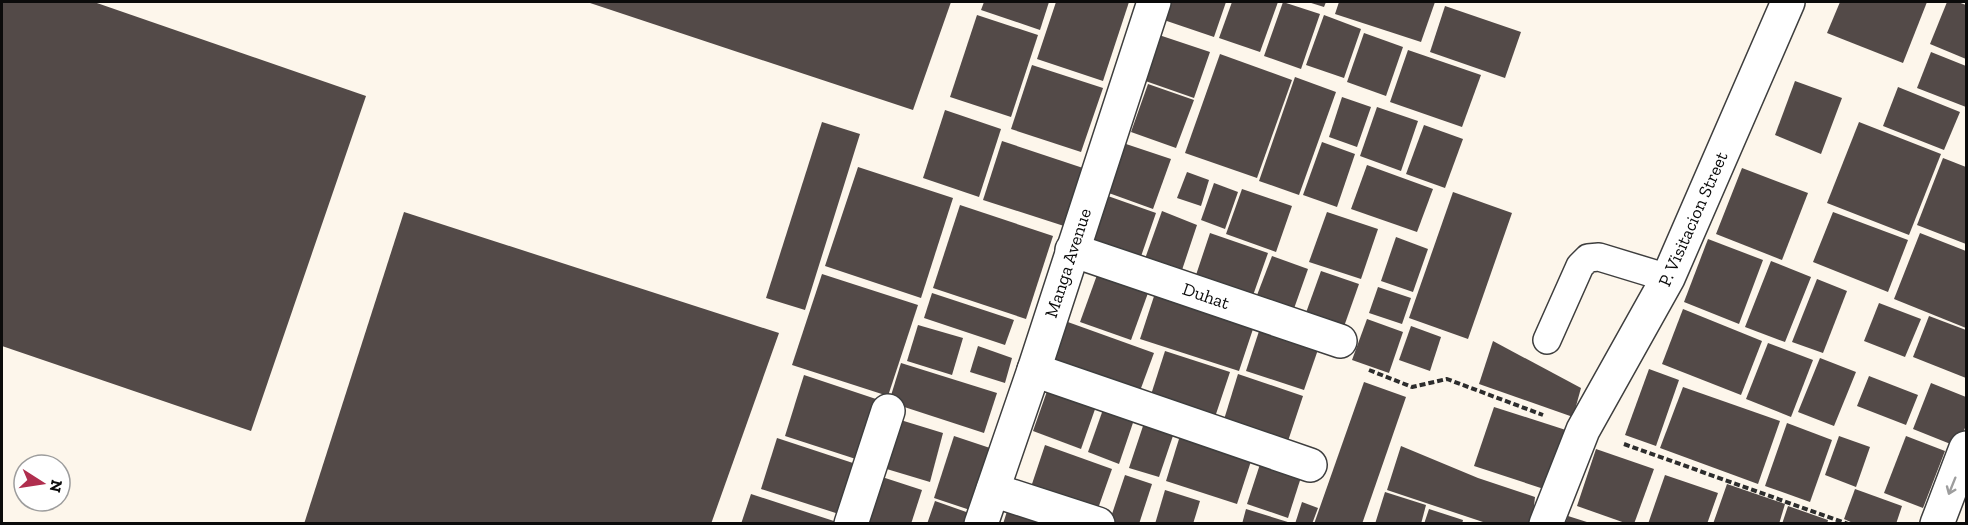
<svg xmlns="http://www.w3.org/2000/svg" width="1968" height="525" font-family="'Zilla Slab',serif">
<rect width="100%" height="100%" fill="#fdf6eb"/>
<!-- building -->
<g fill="#534a48">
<polygon points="2,2 94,2 366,96 251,431 2,346"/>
<polygon points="587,2 951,2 913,110"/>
<polygon points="984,2 1049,2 1040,30 981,10"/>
<polygon points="1056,2 1129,2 1103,81 1037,59"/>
<polygon points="1164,2 1226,2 1214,37 1158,18"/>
<polygon points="1232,2 1278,2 1260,52 1219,38"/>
<polygon points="1283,2 1320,14 1301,69 1264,56"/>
<polygon points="1308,2 1326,2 1324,7"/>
<polygon points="1339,2 1435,2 1421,42 1335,14"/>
<polygon points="1840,2 1927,2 1903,63 1827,33"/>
<polygon points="1947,2 1958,2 1966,5 1966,59 1930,44"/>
<polygon points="1445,6 1521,32 1505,78 1430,52"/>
<polygon points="977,15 1038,35 1011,117 950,97"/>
<polygon points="1324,15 1361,29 1344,78 1306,65"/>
<polygon points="1150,32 1210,52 1194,98 1134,77"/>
<polygon points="1364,33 1403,47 1386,96 1347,82"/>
<polygon points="1408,50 1481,75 1462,127 1390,102"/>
<polygon points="1931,52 1966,66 1966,107 1917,88"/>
<polygon points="1220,54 1292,80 1257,178 1185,153"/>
<polygon points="1032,65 1103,88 1081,152 1011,129"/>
<polygon points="1295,77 1336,92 1299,195 1259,181"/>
<polygon points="1795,81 1842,98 1821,154 1775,135"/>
<polygon points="1148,84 1194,100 1176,148 1131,132"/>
<polygon points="1898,87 1960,112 1944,150 1883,126"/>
<polygon points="1342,97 1371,107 1357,147 1329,137"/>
<polygon points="1377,107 1418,121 1401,171 1360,156"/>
<polygon points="945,110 1001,129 979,197 923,178"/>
<polygon points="822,122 860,134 805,310 766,298"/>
<polygon points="1859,122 1941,154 1909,235 1827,203"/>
<polygon points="1424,125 1463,139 1445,188 1406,174"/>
<polygon points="1002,141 1083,168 1064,226 983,200"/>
<polygon points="1322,142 1355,154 1337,207 1303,195"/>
<polygon points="1123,143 1171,159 1153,209 1106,192"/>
<polygon points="1943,158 1966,167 1966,244 1917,225"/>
<polygon points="1367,165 1433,189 1417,232 1351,209"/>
<polygon points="858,167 953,198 921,298 825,266"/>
<polygon points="1742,168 1808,193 1782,260 1716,234"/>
<polygon points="1187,172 1209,180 1201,206 1177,198"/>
<polygon points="1214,183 1238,192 1225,229 1201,220"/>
<polygon points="1242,189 1292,206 1276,252 1226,234"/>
<polygon points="1453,192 1512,213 1468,339 1409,318"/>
<polygon points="1105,195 1156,213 1137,268 1086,250"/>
<polygon points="960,205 1053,236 1026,319 933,288"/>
<polygon points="1162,211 1197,225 1178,282 1141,270"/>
<polygon points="404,212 779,333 711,524 304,524"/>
<polygon points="1327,212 1378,229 1361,279 1309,262"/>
<polygon points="1833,212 1908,240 1888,292 1813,262"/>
<polygon points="1210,233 1268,253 1251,301 1194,281"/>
<polygon points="1920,233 1966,251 1966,328 1894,299"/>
<polygon points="1396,237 1428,249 1413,292 1381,281"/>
<polygon points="1708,239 1763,260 1739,324 1684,302"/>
<polygon points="1272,256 1308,269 1291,317 1254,303"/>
<polygon points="1771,261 1811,277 1785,342 1745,327"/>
<polygon points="1321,271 1359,284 1341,335 1303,321"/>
<polygon points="822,274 918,305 888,396 792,365"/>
<polygon points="1097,275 1148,293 1131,340 1080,322"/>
<polygon points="1817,279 1847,291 1823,353 1792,342"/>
<polygon points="1158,284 1257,317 1239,371 1140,339"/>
<polygon points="1378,287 1411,298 1402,324 1369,313"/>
<polygon points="932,293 1014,320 1005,345 924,318"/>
<polygon points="1879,303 1921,319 1905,357 1864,341"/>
<polygon points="1683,309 1762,341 1741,395 1662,364"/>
<polygon points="1929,316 1966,330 1966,378 1913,357"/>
<polygon points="1367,319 1403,332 1389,373 1352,360"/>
<polygon points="1065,321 1154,353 1137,399 1049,369"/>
<polygon points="1262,322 1321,341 1304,390 1246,371"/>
<polygon points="918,325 963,338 952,375 907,361"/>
<polygon points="1411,326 1441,337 1430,371 1399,360"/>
<polygon points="1493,341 1581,388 1573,417 1479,384"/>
<polygon points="1768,343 1813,360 1791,417 1746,399"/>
<polygon points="978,346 1012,358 1005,383 970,372"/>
<polygon points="1165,351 1230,372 1212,426 1148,404"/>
<polygon points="1820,358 1856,372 1834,426 1798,412"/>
<polygon points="901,363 997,393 984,433 889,402"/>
<polygon points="1649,369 1679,380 1656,446 1625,435"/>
<polygon points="1238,374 1303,396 1286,447 1222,426"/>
<polygon points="804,375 885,402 865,462 785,436"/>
<polygon points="1869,376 1918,395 1906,425 1857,406"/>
<polygon points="1052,377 1100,395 1081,449 1033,431"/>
<polygon points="1364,382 1406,397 1362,524 1314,524"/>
<polygon points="1931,383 1966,397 1966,425 1958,447 1913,429"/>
<polygon points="1683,387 1780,421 1758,484 1660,448"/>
<polygon points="1106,401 1137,411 1119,464 1088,452"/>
<polygon points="1494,407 1572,432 1553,492 1474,466"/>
<polygon points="1147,414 1177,424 1159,477 1129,468"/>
<polygon points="894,418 943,433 930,482 880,467"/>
<polygon points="1787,423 1832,440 1810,502 1765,486"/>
<polygon points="1183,426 1255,449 1237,504 1166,481"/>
<polygon points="954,436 993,449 973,511 934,498"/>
<polygon points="1839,436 1870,447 1856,487 1825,475"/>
<polygon points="1906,436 1945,451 1923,508 1884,493"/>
<polygon points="777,438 859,465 842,515 761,489"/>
<polygon points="1045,445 1112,469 1095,517 1029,493"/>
<polygon points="1401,446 1478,478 1535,497 1532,524 1489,524 1387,490"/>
<polygon points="1596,449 1654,469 1634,524 1628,524 1577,506"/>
<polygon points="1262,458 1303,471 1288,518 1247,504"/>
<polygon points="1125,475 1152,484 1139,524 1109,523"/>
<polygon points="1665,475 1718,493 1707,524 1648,524"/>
<polygon points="879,476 922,490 911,524 864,524"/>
<polygon points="1727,484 1785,504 1779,524 1713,524"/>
<polygon points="1855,489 1902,506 1896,524 1855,524 1844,519"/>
<polygon points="1165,490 1200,501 1193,524 1155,524"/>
<polygon points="1385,492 1426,505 1421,524 1375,524"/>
<polygon points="751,494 840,523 840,524 741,524"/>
<polygon points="935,501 972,514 969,524 927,524"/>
<polygon points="1302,502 1318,508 1312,524 1295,524"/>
<polygon points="1788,506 1828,520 1827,524 1782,524"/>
<polygon points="1008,508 1052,524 1003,524"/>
<polygon points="1246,509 1291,523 1291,524 1242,524"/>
<polygon points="1429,509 1463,520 1462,524 1424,524"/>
<polygon points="1568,516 1590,523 1590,524 1565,524"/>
</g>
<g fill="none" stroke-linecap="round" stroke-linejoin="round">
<defs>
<polyline id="service" points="1547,340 1580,266 1588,258 1599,257 1668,278"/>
<polyline id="pedestrian" points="851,524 888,411"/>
<g id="minor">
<polyline points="1072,250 1340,341"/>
<polyline points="1034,370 1310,465"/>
<polyline points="993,490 1098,524"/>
<polyline points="981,524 1034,370 1154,2"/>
<polyline points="1546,524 1583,430 1668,278 1788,2"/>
<polyline points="1937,524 1966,448"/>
</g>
</defs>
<!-- service casing -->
<use href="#service" stroke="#3e3e3e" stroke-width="30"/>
<!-- pedestrian casing -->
<use href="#pedestrian" stroke="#3e3e3e" stroke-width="36"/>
<!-- minor casing -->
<use href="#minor" stroke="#3e3e3e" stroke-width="36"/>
<!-- path -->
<g stroke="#2d2d2d" stroke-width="4" stroke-dasharray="6 3" stroke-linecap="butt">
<polyline points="1369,370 1412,387 1447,379 1543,415"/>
<polyline points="1624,444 1848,524"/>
</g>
<!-- service -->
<use href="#service" stroke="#fff" stroke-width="27"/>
<!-- pedestrian -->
<use href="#pedestrian" stroke="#fff" stroke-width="33"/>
<!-- minor -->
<use href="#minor" stroke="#fff" stroke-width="33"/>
</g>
<!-- one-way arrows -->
<defs><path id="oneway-shaft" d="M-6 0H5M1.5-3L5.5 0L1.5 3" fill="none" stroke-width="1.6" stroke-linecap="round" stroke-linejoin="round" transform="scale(1.5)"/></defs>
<use stroke="#9d9d9d" href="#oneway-shaft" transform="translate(1952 486) rotate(112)"/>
<g text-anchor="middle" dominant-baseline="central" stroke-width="6" stroke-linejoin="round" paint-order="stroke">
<!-- street labels -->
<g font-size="18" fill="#0b0b0b" stroke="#fff">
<text transform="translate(1693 219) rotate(-66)">P. Visitacion Street</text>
<text transform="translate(1068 263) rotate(-72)">Manga Avenue</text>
<text transform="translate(1206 296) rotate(19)">Duhat</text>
</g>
</g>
<!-- border -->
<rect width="1968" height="525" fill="none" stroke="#0b0b0b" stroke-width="6"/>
<!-- north arrow -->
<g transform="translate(42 483) rotate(102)"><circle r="28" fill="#ffffff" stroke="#9d9d9d" stroke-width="1.5"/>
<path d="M0-4.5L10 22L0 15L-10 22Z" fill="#b02e4e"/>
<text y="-9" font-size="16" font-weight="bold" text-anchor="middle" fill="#0b0b0b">N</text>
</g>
</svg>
